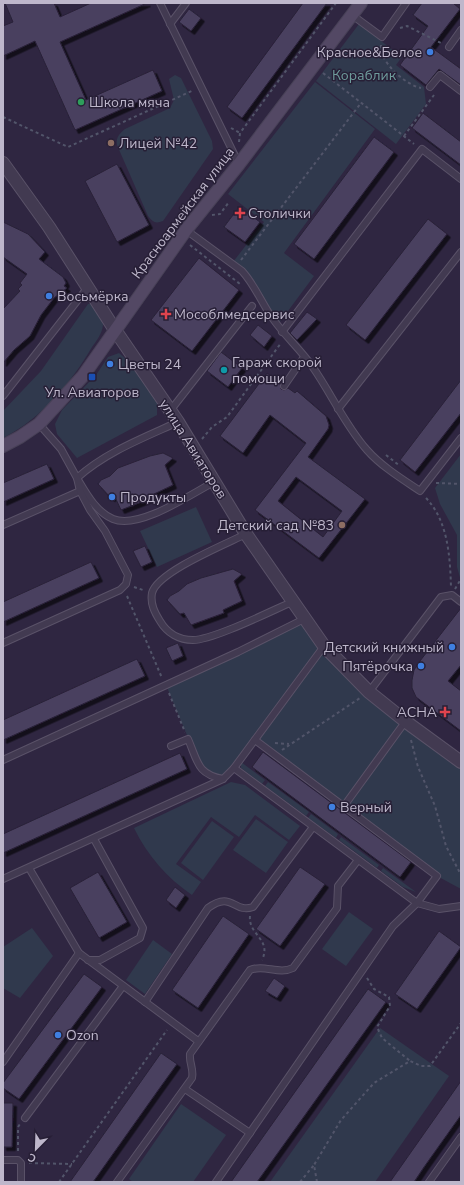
<svg xmlns="http://www.w3.org/2000/svg" width="464" height="1185" font-family="'Nunito Sans',sans-serif">
<defs>
<filter id="shadow"><feDropShadow dx="3.5" dy="3.5" stdDeviation="0" flood-color="#0009"/></filter>
</defs>
<rect width="100%" height="100%" fill="#2f2641"/>
<!-- green -->
<g fill="#30394d">
<polygon points="359,24 402,57 396,65 424,87 426,104 396,144 316,81"/>
<path d="M175 75 181 78 212 141 213 149 163 221C155 224 153 222 148 216L117 145C116 137 119 134 125 129L170 108 174 100 169 79Z"/>
<path d="M315 82 375 129 284 253 314 276 279 323C273 314 265 304 259 294 250 277 249 274 233 262L264 222 228 194Z"/>
<path d="M88 304H92C97 311 103 317 103 325 102 334 97 340 92 347 71 383 41 419 3 438V411L41 371Z"/>
<path d="M119 353C131 362 154 389 157 403 157 407 157 411 157 415L77 458 57 434 55 424 62 410 96 375 108 357Z"/>
<polygon points="461,454 461,581 457,567 457,535 440,504 435,488"/>
<polygon points="196,507 212,542 157,567 140,531"/>
<polygon points="304,619 369,692 461,762 461,889 437,876 255,740 223,779 202,771 166,685"/>
<polygon points="241,762 265,780 262,784 241,768"/>
<path d="M231 782 245 785 300 826 289 840 255 815 239 837 211 817 176 864 201 882 192 895C167 878 147 855 134 828Z"/>
<polygon points="268,782 309,812 306,816 265,786"/>
<polygon points="311,814 338,834 336,838 308,818"/>
<polygon points="256,819 288,842 266,873 233,850"/>
<polygon points="212,821 234,837 203,880 181,863"/>
<polygon points="341,837 379,865 377,868 339,840"/>
<polygon points="383,868 416,892 403,887 381,871"/>
<polygon points="349,912 373,929 346,966 322,949"/>
<polygon points="32,928 53,956 20,998 3,988 3,947"/>
<polygon points="153,940 172,954 145,994 126,980"/>
<polygon points="380,1028 449,1076 375,1182 270,1182"/>
<polygon points="181,1104 226,1135 193,1182 133,1182 129,1179"/>
</g>
<!-- building -->
<g fill="#4a405f" stroke="#292138" fill-rule="evenodd" filter="url(#shadow)">
<polygon points="5,3 54,3 60,17 91,3 147,3 60,42 86,100 153,70 162,91 75,130 35,41 3,56 3,26 13,22"/>
<polygon points="303,3 327,3 242,118 227,107"/>
<polygon points="422,3 453,3 460,9 431,47 461,69 461,85 439,69 426,85 400,65 428,26 413,15"/>
<polygon points="189,9 201,18 191,31 179,22"/>
<polygon points="423,113 461,142 461,165 412,128"/>
<polygon points="374,137 394,152 314,259 294,244"/>
<polygon points="117,164 149,225 117,242 85,181"/>
<polygon points="239,207 260,222 245,242 224,227"/>
<polygon points="428,219 447,234 365,340 346,325"/>
<polygon points="3,222 28,234 45,252 39,259 63,277 66,283 64,286 67,288 54,298 41,315 30,336 14,350 3,363 3,309 20,291 18,289 22,285 20,283 27,274 3,257"/>
<polygon points="199,258 239,290 192,351 151,320"/>
<polygon points="307,312 317,319 297,340 290,333"/>
<polygon points="258,325 272,336 264,347 250,335"/>
<polygon points="221,352 242,368 228,387 207,371"/>
<path d="M267 373 280 383 281 389 284 390 288 388 295 393 297 391 326 416 329 425 328 429 308 457 365 499 319 558 255 510 306 443 270 415 243 453 220 436ZM296 477 342 511 323 537 278 501Z"/>
<polygon points="461,380 461,413 415,472 400,460"/>
<polygon points="163,453 173,458 165,465 173,485 154,494 154,497 121,510 115,497 111,498 98,484 101,480 110,476 118,468 150,456"/>
<polygon points="47,464 54,479 3,502 3,483"/>
<polygon points="145,546 152,562 141,567 133,551"/>
<polygon points="91,562 99,578 3,622 3,602"/>
<polygon points="233,569 242,574 234,581 242,601 223,610 224,613 191,625 184,613 180,614 167,600 170,596 179,591 187,584 201,578"/>
<polygon points="461,608 461,665 448,681 461,691 461,731 416,697 412,688 412,680 414,670 420,661"/>
<polygon points="178,643 183,656 172,661 166,648"/>
<polygon points="137,659 145,676 3,740 3,720"/>
<polygon points="263,752 411,862 400,877 252,767"/>
<polygon points="180,753 187,769 3,853 3,834"/>
<polygon points="300,867 325,884 280,946 256,929"/>
<polygon points="98,872 127,922 99,938 70,888"/>
<polygon points="175,887 185,895 176,908 166,900"/>
<polygon points="223,916 249,934 198,1008 172,990"/>
<polygon points="439,931 461,947 417,1009 395,994"/>
<polygon points="84,974 102,987 19,1099 3,1088 3,1083"/>
<polygon points="274,978 285,986 277,998 265,991"/>
<polygon points="368,989 386,1002 257,1182 231,1182"/>
<polygon points="161,1053 177,1064 159,1089 93,1182 70,1182"/>
<polygon points="461,1081 461,1115 424,1167 414,1182 390,1182"/>
<polygon points="3,1103 13,1103 12,1147 3,1147"/>
</g>
<g fill="none" stroke-linecap="round" stroke-linejoin="round">
<defs>
<g id="lane">
<polyline points="160,3 239,164"/>
<polyline points="352,15 382,37 406,3"/>
<polyline points="170,24 186,3"/>
<polyline points="449,47 461,30"/>
<polyline points="430,87 440,75 461,91"/>
<path d="M186 230 242 271C255 285 262 304 273 319 285 336 300 349 312 366 331 393 345 425 367 450 381 466 402 479 420 491L461 438"/>
<polyline points="282,332 422,149 461,179"/>
<polyline points="284,386 304,357"/>
<polyline points="3,396 88,287"/>
<polyline points="338,409 461,252"/>
<polyline points="170,411 252,306"/>
<path d="M178 422C143 438 106 452 77 478 86 493 96 512 113 519 139 530 191 494 214 482"/>
<polyline points="3,525 80,491"/>
<path d="M246 534C226 544 157 572 152 593 150 604 155 613 160 621 167 633 179 640 193 640 213 640 271 611 292 602"/>
<polyline points="3,643 120,590 126,584 128,575 105,531 90,510 80,491 77,478 61,449 39,424"/>
<polyline points="369,692 441,597 452,595 461,602"/>
<path d="M171 746 188 739C198 762 197 774 223 779"/>
<polyline points="3,760 238,652 304,619"/>
<polyline points="234,768 417,903 439,909 461,906"/>
<polyline points="344,806 405,722"/>
<polyline points="29,868 79,953 198,1041"/>
<polyline points="3,879 223,779 234,768 324,646"/>
<polyline points="88,960 100,960 140,938 143,928 94,839"/>
<path d="M145 1002 208 908C232 890 234 914 253 907L313 827"/>
<polyline points="3,1062 79,953"/>
<polyline points="185,1089 250,1133"/>
<polyline points="25,1118 123,986"/>
<polyline points="3,1160 18,1160 21,1163 21,1182"/>
<path d="M117 1182 192 1078C194 1069 189 1063 190 1054L250 970C264 964 279 975 293 968L337 908 338 886 358 860"/>
<polyline points="216,1182 393,926 417,903 437,876 255,740"/>
<polyline points="429,1182 461,1137"/>
</g>
<polyline id="street" points="3,163 49,227 115,330 178,422 246,534 324,646 369,692 409,724 461,762"/>
<polyline id="secondary" points="3,446 20,437 39,424 83,376 186,230 239,164 361,3"/>
</defs>
<!-- lane casing -->
<use href="#lane" stroke="#5a5268" stroke-width="8"/>
<!-- street casing -->
<use href="#street" stroke="#5a5268" stroke-width="14"/>
<!-- secondary casing -->
<use href="#secondary" stroke="#484157" stroke-width="14"/>
<!-- path -->
<g stroke="#52556a" stroke-width="2" stroke-dasharray="3 3" stroke-linecap="butt">
<polyline points="400,28 407,26 441,43"/>
<path d="M381 45C379 62 406 85 421 88"/>
<polyline points="323,73 414,144"/>
<polyline points="3,117 68,147 194,90"/>
<polyline points="231,128 240,133"/>
<polyline points="404,136 434,95"/>
<polyline points="239,142 240,133 336,3"/>
<polyline points="212,215 220,214 229,202"/>
<polyline points="190,245 240,284"/>
<polyline points="241,260 361,103"/>
<polyline points="202,439 212,427 227,417 281,343"/>
<polyline points="386,455 400,466"/>
<polyline points="436,483 461,484"/>
<path d="M426 498C448 521 450 556 451 587"/>
<polyline points="134,587 143,590"/>
<polyline points="455,589 461,579"/>
<polyline points="127,596 162,678"/>
<polyline points="169,693 185,732"/>
<polyline points="411,740 418,767 435,806 446,846 461,875"/>
<polyline points="275,743 289,744"/>
<polyline points="282,750 360,698"/>
<path d="M250 916C248 935 272 939 262 960"/>
<polyline points="367,978 374,989 389,997 390,1006 377,1027 382,1038 410,1061"/>
<polyline points="18,1151 18,1127 20,1124"/>
<polyline points="29,1163 72,1164"/>
<polyline points="59,1182 167,1030"/>
<polyline points="300,1182 314,1165"/>
<polyline points="317,1182 314,1165 341,1120 374,1083 410,1061 421,1066 430,1066 461,1023"/>
</g>
<!-- lane -->
<use href="#lane" stroke="#423a51" stroke-width="6"/>
<!-- street -->
<use href="#street" stroke="#423a51" stroke-width="12"/>
<!-- secondary -->
<use href="#secondary" stroke="#534864" stroke-width="12"/>
</g>
<!-- markers -->
<g fill="#3f7fe0" stroke="#271f36" stroke-width="1.5">
<circle cx="430" cy="52" r="4"/>
<circle cx="49" cy="296" r="4"/>
<circle cx="110" cy="364" r="4"/>
<circle cx="112" cy="497" r="4"/>
<circle cx="452" cy="647" r="4"/>
<circle cx="421" cy="666" r="4"/>
<circle cx="332" cy="807" r="4"/>
<circle cx="58" cy="1035" r="4"/>
</g>
<circle fill="#2e9e5b" stroke="#271f36" stroke-width="1.5" cx="81" cy="102" r="4"/>
<g fill="#8d6e63" stroke="#271f36" stroke-width="1.5">
<circle cx="111" cy="143" r="4"/>
<circle cx="342" cy="525" r="4"/>
</g>
<g fill="#e0444e" stroke="#271f36" stroke-width="1.5">
<path d="M238 207h4v4h4v4h-4v4h-4v-4h-4v-4h4z"/>
<path d="M164 308h4v4h4v4h-4v4h-4v-4h-4v-4h4z"/>
<path d="M443 706h4v4h4v4h-4v4h-4v-4h-4v-4h4z"/>
</g>
<circle fill="#0f9aa8" stroke="#271f36" stroke-width="1.5" cx="224" cy="370" r="4"/>
<rect fill="#1a4fb4" stroke="#271f36" stroke-width="1.5" x="88" y="373" width="8" height="8" rx="2"/>
<g text-anchor="middle" dominant-baseline="central" stroke-width="3" stroke-linejoin="round" paint-order="stroke">
<!-- poi labels -->
<g font-size="14" fill="#beb7cb" stroke="#271f36" text-anchor="start">
<text x="422" y="52" text-anchor="end">Красное&amp;Белое</text>
<text x="89" y="102">Школа мяча</text>
<text x="119" y="143">Лицей №42</text>
<text x="248" y="213">Столички</text>
<text x="57" y="296">Восьмёрка</text>
<text x="174" y="314">Мособлмедсервис</text>
<text x="232" y="362">Гараж скорой<tspan x="232" dy="16">помощи</tspan></text>
<text x="118" y="364">Цветы 24</text>
<text x="92" y="392" text-anchor="middle">Ул. Авиаторов</text>
<text x="120" y="497">Продукты</text>
<text x="334" y="525" text-anchor="end">Детский сад №83</text>
<text x="444" y="647" text-anchor="end">Детский книжный</text>
<text x="413" y="666" text-anchor="end">Пятёрочка</text>
<text x="437" y="712" text-anchor="end">АСНА</text>
<text x="340" y="807">Верный</text>
<text x="66" y="1035">Ozon</text>
</g>
<!-- park labels -->
<g font-size="14" fill="#6e9c9c" stroke="#271f36">
<text x="364" y="75">Кораблик</text>
</g>
<!-- street labels -->
<g font-size="14" fill="#beb7cb" stroke="#271f36">
<text transform="translate(183 213) rotate(-53)">Красноармейская улица</text>
<text transform="translate(193 449) rotate(58)">улица Авиаторов</text>
</g>
</g>
<!-- border -->
<rect width="464" height="1185" fill="none" stroke="#beb7cb" stroke-width="8"/>
<!-- north arrow -->
<g transform="translate(36 1149) rotate(203)" stroke="#271f36" stroke-width="3" paint-order="stroke">
<path d="M0-3L7 15L0 10L-7 15Z" fill="#beb7cb"/>
<text y="-6" font-size="11" font-weight="bold" text-anchor="middle" fill="#beb7cb">С</text>
</g>
</svg>
